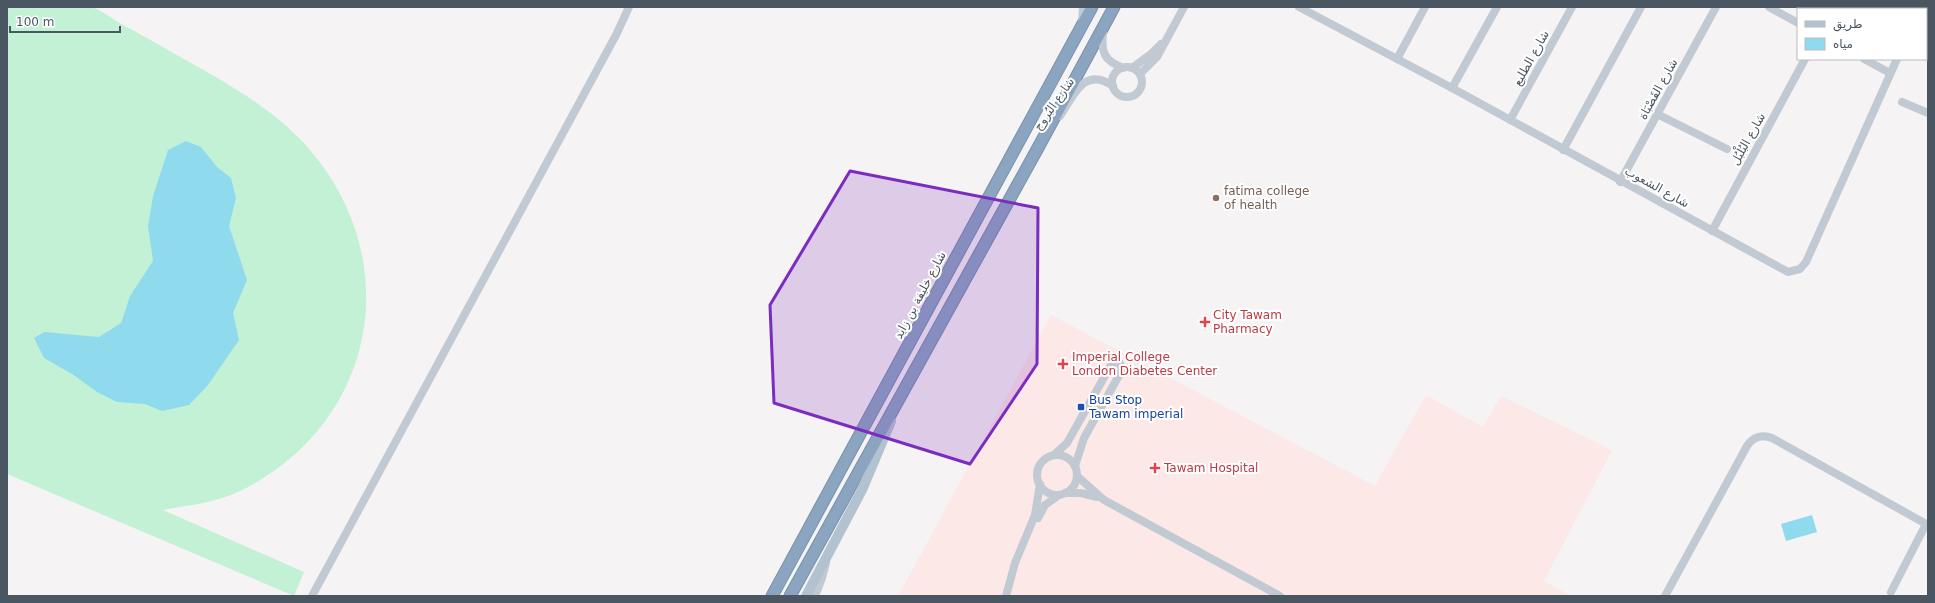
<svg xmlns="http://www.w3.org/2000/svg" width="1935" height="603" font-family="'DejaVu Sans',Cairo,sans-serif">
<rect width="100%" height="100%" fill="#f5f3f3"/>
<!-- medical -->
<polygon fill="#fce8e6" points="1051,315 1375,486 1426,395 1483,427 1501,396 1612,450 1544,581 1571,596 898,596"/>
<!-- grass -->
<path fill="#c3f1d5" d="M7 7C27 7 46 7 66 7 73 7 83 6 91 7 99 9 109 16 116 21 138 33 160 45 182 58 227 83 276 110 310 150 407 264 375 425 240 491 216 503 189 505 163 510L304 572 294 596 7 474Z"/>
<!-- water -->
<g fill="#90daee">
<polygon points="186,141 201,147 217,167 231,178 236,198 229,226 247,280 233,313 239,340 208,385 189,405 162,411 145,404 117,402 97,392 72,374 44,358 34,338 44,332 99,337 121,323 130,296 153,261 148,226 153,196 168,150"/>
<polygon points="1812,515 1817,532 1786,541 1781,524"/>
</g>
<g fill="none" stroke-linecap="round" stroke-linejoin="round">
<defs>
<g id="highway">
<polyline points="772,596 1092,7"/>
<polyline points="790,596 1039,146 1114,7"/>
</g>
</defs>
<!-- highway casing -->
<use href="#highway" stroke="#7690ad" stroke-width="13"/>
<!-- minor -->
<g stroke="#c1cad2" stroke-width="8">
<polyline points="1299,7 1452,88 1788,272 1800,269 1806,262 1897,59"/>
<polyline points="1769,7 1798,23"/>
<polyline points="1833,9 1834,7"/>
<polyline points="1919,9 1920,7"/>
<polyline points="1082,22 1083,7"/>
<path d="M1103 31C1101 52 1103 60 1123 68"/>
<polyline points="1397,59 1425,7"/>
<polyline points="1864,59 1890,73"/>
<circle cx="1127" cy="82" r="15"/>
<polyline points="1132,68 1151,54 1161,44"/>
<polyline points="1140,74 1157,57 1184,7"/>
<polyline points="1452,88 1497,7"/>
<polyline points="1902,102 1928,113"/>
<polyline points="1657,114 1727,149"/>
<path d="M1060 116C1074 95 1084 66 1113 86"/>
<polyline points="1510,120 1572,7"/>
<polyline points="1563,150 1641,7"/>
<polyline points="1620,182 1716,7"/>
<polyline points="1712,231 1805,59"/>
<polyline points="1054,455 1067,443 1111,365 1115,362 1120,363 1122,370 1084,438 1075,466"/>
<circle cx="1057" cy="475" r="20"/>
<polyline points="1077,476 1104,500 1280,596"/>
<polyline points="1065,493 1081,493 1097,497"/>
<polyline points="1038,518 1045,505 1059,495"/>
<polyline points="1891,592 1926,524"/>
<polyline points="312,596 616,35 629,7"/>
<polyline points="815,596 822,578 826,563"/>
<polyline points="1006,596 1015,563 1035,515 1040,484"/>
<path d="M1665 596 1747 446C1753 437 1762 434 1772 438L1928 525"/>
</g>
<!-- major -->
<polyline stroke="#b3c2d1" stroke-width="10" points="806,596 862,490 891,421"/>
<!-- highway -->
<use href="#highway" stroke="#8ba5c1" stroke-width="11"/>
</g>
<!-- marked area -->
<path fill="#7b2cbf" fill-opacity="0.2" stroke="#7b2cbf" stroke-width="3" stroke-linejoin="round" d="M850 171 1038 208 1037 364 970 464 774 403 770 305Z"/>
<!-- markers -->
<circle fill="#8d6e63" stroke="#fff" stroke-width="1.5" cx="1216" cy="198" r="4"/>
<g fill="#e0444e" stroke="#fff" stroke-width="1.5">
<path d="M1203 316h4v4h4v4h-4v4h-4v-4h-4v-4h4z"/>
<path d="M1061 358h4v4h4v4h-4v4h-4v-4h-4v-4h4z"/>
<path d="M1153 462h4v4h4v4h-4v4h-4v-4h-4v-4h4z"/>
</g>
<rect fill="#1a4fb4" stroke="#fff" stroke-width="1.5" x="1077" y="403" width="8" height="8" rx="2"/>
<g text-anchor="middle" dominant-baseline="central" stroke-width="4" stroke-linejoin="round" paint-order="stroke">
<!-- street labels -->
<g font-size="12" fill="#4a5661" stroke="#fff">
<text transform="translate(1531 58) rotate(-61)">شارع الطليع</text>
<text transform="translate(1658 89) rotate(-61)">شارع القَصْبَاة</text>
<text transform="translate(1054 104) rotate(-55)">شارع البُروج</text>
<text transform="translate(1748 139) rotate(-61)">شارع البُلْبُل</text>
<text transform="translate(1657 187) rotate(29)">شارع الشعوب</text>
<text transform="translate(920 295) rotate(-62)">شارع خليفة بن زايد</text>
</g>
<!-- education labels -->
<g font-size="12" fill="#785e54" stroke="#fff" text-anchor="start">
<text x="1224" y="191">fatima college<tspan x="1224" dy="14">of health</tspan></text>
</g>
<!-- health labels -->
<g font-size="12" fill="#be3a42" stroke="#fff" text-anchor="start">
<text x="1213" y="315">City Tawam<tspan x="1213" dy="14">Pharmacy</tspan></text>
<text x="1072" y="357">Imperial College<tspan x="1072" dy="14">London Diabetes Center</tspan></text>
<text x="1164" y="468">Tawam Hospital</text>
</g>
<!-- transit labels -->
<g font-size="12" fill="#164399" stroke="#fff" text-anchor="start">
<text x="1089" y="400">Bus Stop<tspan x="1089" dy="14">Tawam imperial</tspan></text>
</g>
</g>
<!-- border -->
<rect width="1935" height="603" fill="none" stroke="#4a5661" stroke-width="16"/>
<!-- legend -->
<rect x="1797" y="8" width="130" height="52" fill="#ffffff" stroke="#b7bbc0"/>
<rect x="1805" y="21" width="20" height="6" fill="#b3c2d1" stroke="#b7bbc0"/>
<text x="1833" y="28" font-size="12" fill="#4a5661">طريق</text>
<rect x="1805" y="38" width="20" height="12" fill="#90daee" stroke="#b7bbc0"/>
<text x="1833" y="48" font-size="12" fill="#4a5661">مياه</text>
<!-- scale -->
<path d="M10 26v6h110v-6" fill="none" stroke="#4a5661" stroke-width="2"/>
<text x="16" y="26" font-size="12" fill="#4a5661" stroke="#ffffff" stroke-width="3" paint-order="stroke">100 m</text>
</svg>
